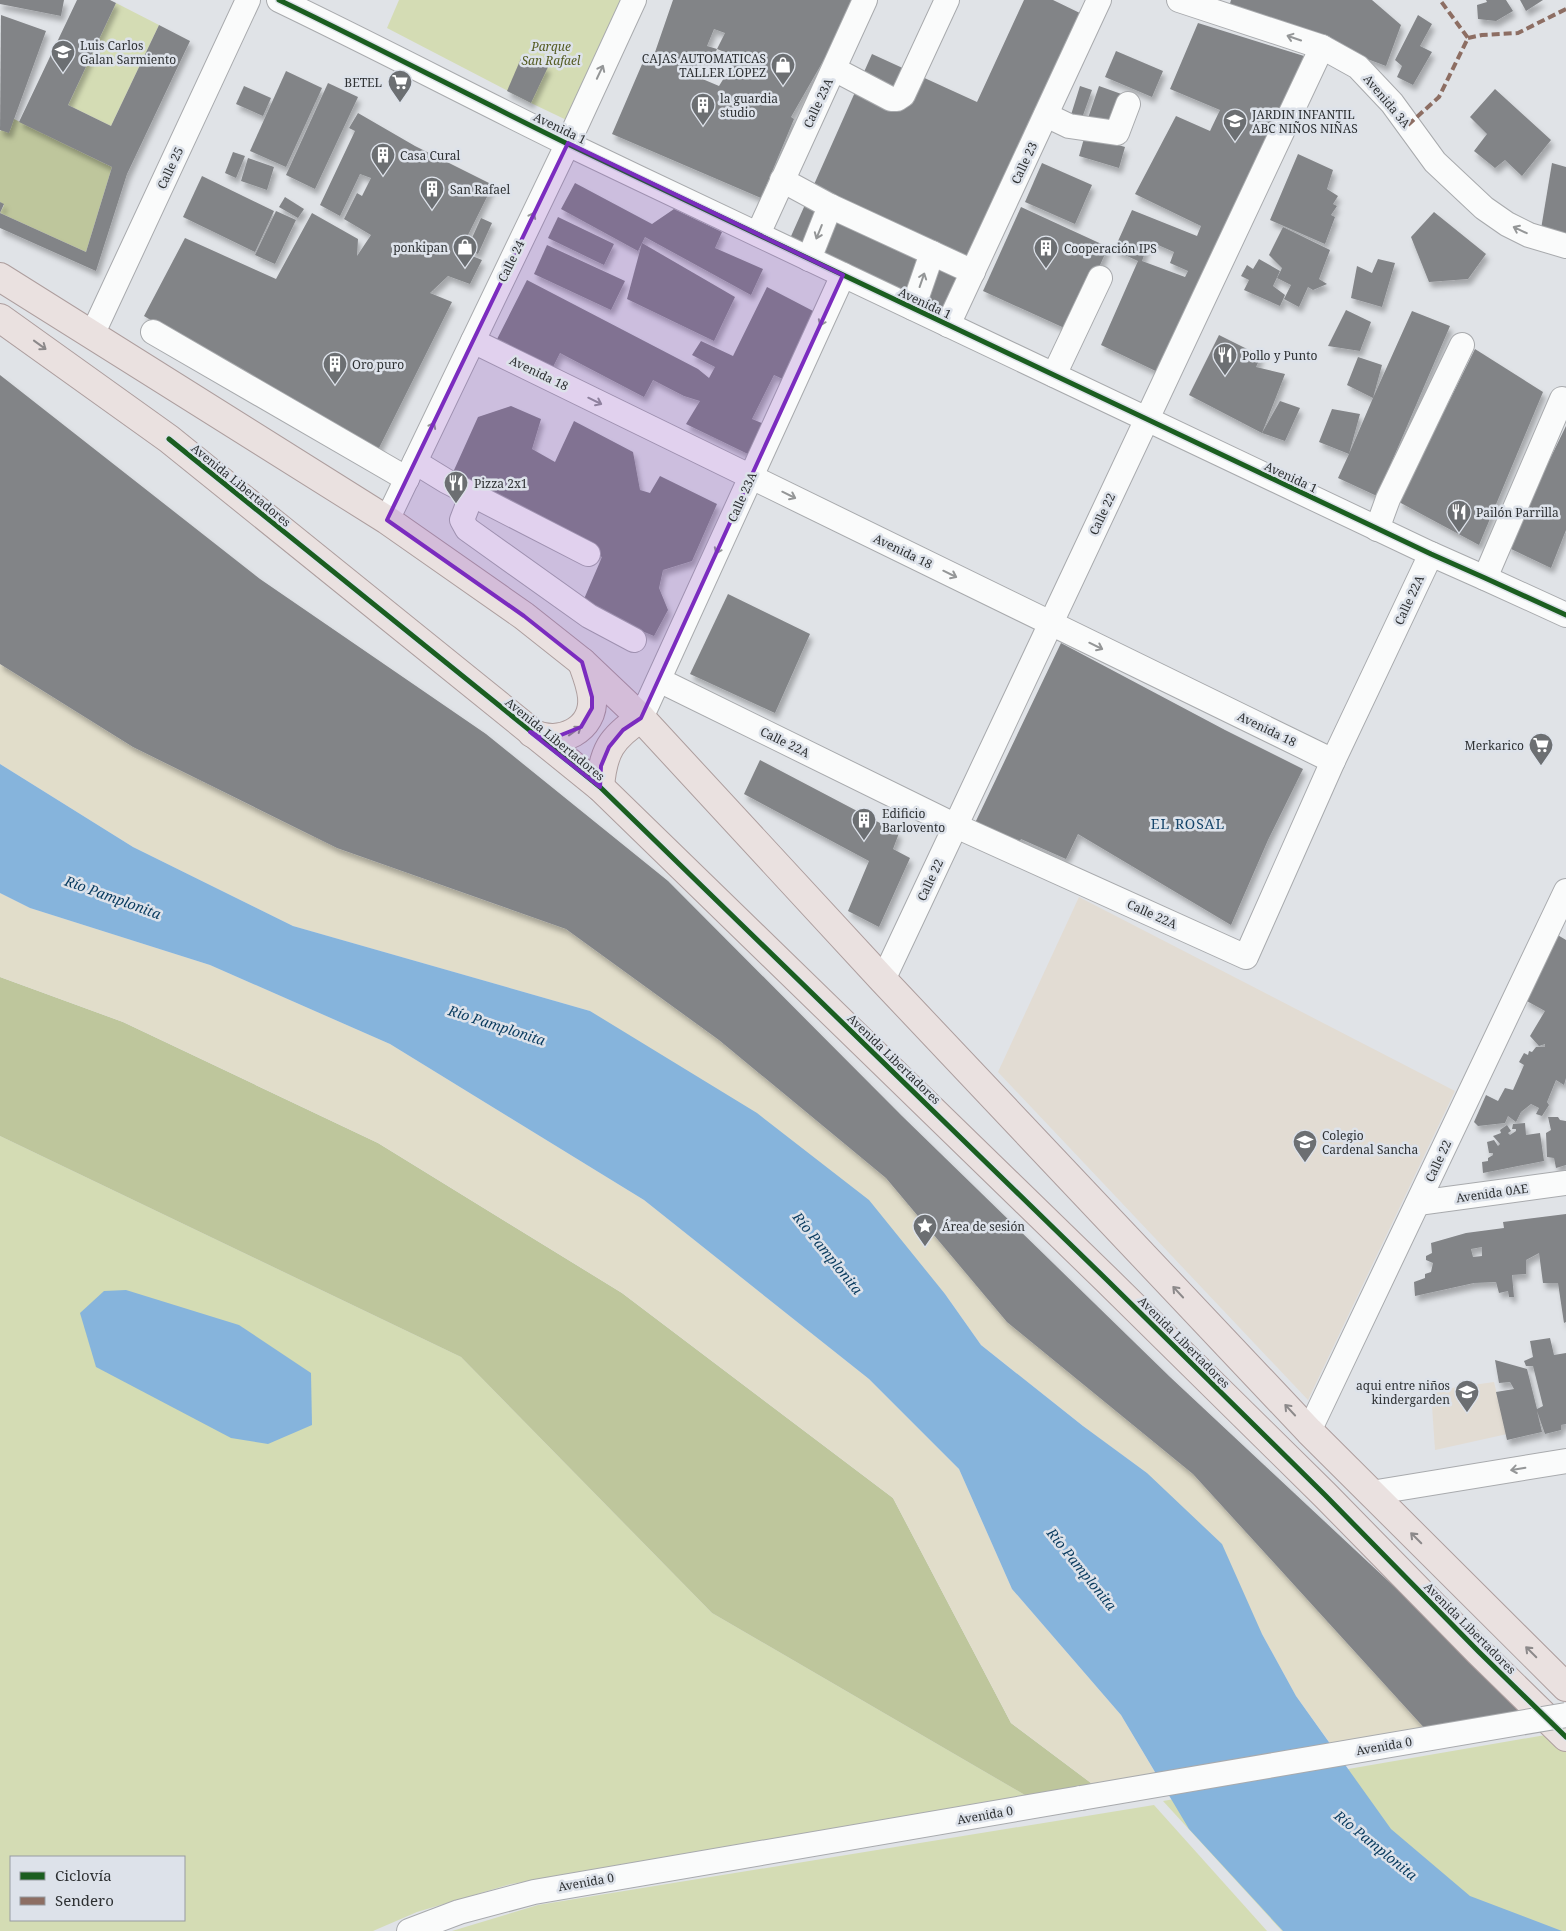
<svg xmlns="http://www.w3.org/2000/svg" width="1566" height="1931" font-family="'Noto Serif',serif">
<defs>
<filter id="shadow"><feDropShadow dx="3" dy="5.5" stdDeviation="2.5" flood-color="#0004"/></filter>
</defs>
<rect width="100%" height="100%" fill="#e0e3e7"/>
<!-- education -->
<g fill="#e2dcd3">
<polygon points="1079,897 1455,1091 1308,1400 998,1072"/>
<polygon points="1494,1382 1507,1434 1435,1450 1431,1391"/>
</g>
<!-- green -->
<g fill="#d4dcb4" fill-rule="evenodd">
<polygon points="399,0 628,0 579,126 531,103 387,28"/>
<polygon points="116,3 159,25 111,126 68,105"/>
<path d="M0 1136 461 1357 712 1613 1030 1798 511 1884 417 1912 373 1931H0ZM11 1857H184V1920H11Z"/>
<polygon points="1551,1734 1566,1749 1566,1931 1282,1931 1163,1801"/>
<polygon points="1154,1805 1267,1931 452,1931 538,1905"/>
</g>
<!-- forest -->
<g fill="#bec69c">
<polygon points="14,119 112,167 86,252 0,213 4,205 0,202 0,131"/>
<polygon points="0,977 123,1022 378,1143 622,1293 893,1498 1011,1723 1095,1786 1030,1798 712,1613 461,1357 0,1136"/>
</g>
<!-- sand -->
<g fill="#e1ddca">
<polygon points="0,664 133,747 337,848 566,929 719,1040 886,1178 1007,1322 1193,1474 1428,1732 1335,1750 1296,1696 1262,1634 1147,1473 1092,1433 981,1345 945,1294 590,1011 293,926 133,847 0,764"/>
<polygon points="0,893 30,908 210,965 390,1044 644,1200 869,1379 959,1469 1012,1589 1121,1715 1156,1774 1095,1786 1011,1723 893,1498 622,1293 378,1143 123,1022 0,977"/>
</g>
<!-- water -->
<g fill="#86b4dc">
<polygon points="0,764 133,847 293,926 590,1011 757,1113 869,1200 945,1294 981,1345 1083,1426 1147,1473 1222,1544 1262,1634 1296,1696 1391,1829 1470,1896 1562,1931 1283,1931 1189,1829 1121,1715 1012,1589 959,1469 869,1379 644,1200 390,1044 210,965 30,908 0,893"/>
<polygon points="126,1290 239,1325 311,1373 312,1425 268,1444 231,1438 96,1367 80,1313 104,1291"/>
</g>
<!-- building -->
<g fill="#828487" fill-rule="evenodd" filter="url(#shadow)">
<polygon points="0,0 64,0 61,16 0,4"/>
<polygon points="77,0 110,0 116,3 68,105 111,126 159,25 190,41 127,174 96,271 0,228 0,202 4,204 0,213 86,252 112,167 19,122"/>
<path d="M673 0H853L826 56 791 117 794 119 761 198 612 134 646 55 653 58ZM714 29 725 33 717 49 707 46ZM717 49 737 57 719 86 693 75 700 58 711 63Z"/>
<polygon points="1024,0 1053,0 1084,15 1005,186 941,312 788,243 872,54 977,102"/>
<polygon points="1231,0 1372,0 1401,25 1386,66 1229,7"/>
<polygon points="1486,0 1506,0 1513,11 1496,21 1478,19 1477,5 1487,2"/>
<polygon points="1520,0 1543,0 1526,11"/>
<polygon points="1,15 46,31 9,133 0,130"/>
<polygon points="1418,15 1432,24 1420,46 1432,52 1413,85 1397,77 1402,66 1395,60"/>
<path d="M1198 23 1304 56 1162 374 1101 345 1138 261 1114 250 1132 210 1197 236 1201 226 1135 194 1176 116 1210 131 1220 110 1170 89ZM1149 241 1174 252 1170 263 1188 271 1185 277 1142 261Z"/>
<polygon points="1116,51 1163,71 1152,97 1105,77"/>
<polygon points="522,56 548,67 531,103 507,91"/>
<polygon points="286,71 322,88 286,167 250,151"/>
<polygon points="328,83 358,97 315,189 286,175"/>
<polygon points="244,86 271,98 263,116 236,104"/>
<polygon points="1080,86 1092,90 1081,121 1070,118"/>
<polygon points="1099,86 1127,96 1116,128 1088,118"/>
<polygon points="1495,89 1551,140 1522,176 1505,160 1495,168 1474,151 1487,134 1470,117"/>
<polygon points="358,113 415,146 493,185 460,251 482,260 470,284 448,276 430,293 452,302 376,454 144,316 185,238 276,279 312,213 358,239 357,256 371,235 344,219 357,193 362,196 371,178 360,174 340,216 320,205 355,131 349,128"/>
<polygon points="1085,135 1125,147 1119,168 1079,156"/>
<polygon points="233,152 245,156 236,178 225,173"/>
<polygon points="1298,154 1333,170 1327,189 1338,196 1333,204 1337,206 1331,215 1335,217 1325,244 1270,220"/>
<polygon points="248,158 274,167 267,190 241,181"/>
<polygon points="1042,163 1092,185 1075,224 1025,202"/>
<polygon points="1552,163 1566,167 1566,239 1540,235"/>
<polygon points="202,176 274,211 255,252 183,217"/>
<polygon points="575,183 652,224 674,209 722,232 715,248 763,269 751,295 645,237 638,251 561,209"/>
<polygon points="285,197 304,209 298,218 279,207"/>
<polygon points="1021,207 1108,247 1071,331 983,291"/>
<polygon points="276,211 296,220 275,264 255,255"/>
<polygon points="1434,212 1486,254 1468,279 1429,282 1411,237"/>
<polygon points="558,217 614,244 604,265 548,238"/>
<polygon points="481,218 492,223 478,254 467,249"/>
<polygon points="1283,227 1330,250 1319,279 1327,284 1313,290 1308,287 1299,307 1284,299 1291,285 1277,278 1282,268 1269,255"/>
<polygon points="642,243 735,297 714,341 627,299"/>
<polygon points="547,245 625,281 611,310 534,274"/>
<polygon points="1259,259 1280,271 1273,286 1285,295 1280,306 1244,290 1249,280 1241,276 1247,265 1253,269"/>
<polygon points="1378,259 1395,263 1382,307 1351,298 1357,266 1372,273"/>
<polygon points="527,280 698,369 709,378 715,367 692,355 701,341 733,356 767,287 815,312 785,380 774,375 752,419 764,424 750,455 686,424 700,401 684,396 653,380 644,397 560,353 548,377 492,349"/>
<polygon points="1346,310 1371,322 1360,351 1328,346"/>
<polygon points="1412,311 1450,326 1377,496 1338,478 1349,454 1319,442 1332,409 1360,414 1349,454 1373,398 1347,385 1358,357 1382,365 1373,398"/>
<polygon points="1219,335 1261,356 1256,367 1285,374 1262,433 1189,395"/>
<polygon points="1475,349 1543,392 1479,545 1399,502"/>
<polygon points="0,375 260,579 486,734 668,881 902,1116 1170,1377 1400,1592 1524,1714 1428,1732 1193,1474 1007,1322 886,1178 719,1040 566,929 337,848 133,747 0,664"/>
<polygon points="1280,401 1300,408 1285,441 1262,433"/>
<polygon points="511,406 541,419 532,449 555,462 574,421 633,452 640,490 650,493 660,476 717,504 692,561 663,570 659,588 668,610 654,636 581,606 602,557 478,492 450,479 478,417"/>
<polygon points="1566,426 1566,530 1551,568 1507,547"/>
<polygon points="728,594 810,634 775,713 690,674"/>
<polygon points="1061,643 1225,730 1303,769 1268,840 1231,925 1078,834 1066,859 1021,839 1018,845 975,823"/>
<polygon points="760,760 899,833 893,849 910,858 879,927 848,911 869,861 744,794"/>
<polygon points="1556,934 1566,940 1566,1078 1564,1085 1556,1080 1547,1102 1549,1105 1542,1116 1536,1114 1539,1108 1531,1104 1521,1112 1516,1122 1508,1116 1505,1123 1478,1126 1474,1122 1486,1095 1498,1101 1505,1088 1513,1090 1524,1065 1519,1062 1524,1053 1528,1055 1529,1051 1532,1052 1536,1047 1545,1047 1545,1044 1539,1046 1530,1036 1545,1011 1525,1000"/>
<polygon points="1548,1117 1558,1117 1560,1120 1566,1121 1566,1165 1556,1168 1554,1158 1547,1157 1546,1133 1551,1130"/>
<polygon points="1525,1123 1526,1135 1540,1133 1544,1161 1483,1173 1482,1162 1488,1161 1488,1158 1493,1155 1493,1153 1489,1153 1487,1142 1494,1140 1498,1146 1500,1144 1493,1136 1501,1133 1500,1130 1507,1125 1511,1131 1508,1133 1510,1135 1516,1131 1516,1129 1512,1129 1513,1124"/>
<path d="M1566 1214V1322L1564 1323 1558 1283H1543L1539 1253 1526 1260V1274L1512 1275 1514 1297H1509L1508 1291 1499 1293 1496 1282 1474 1283 1415 1296 1414 1282 1425 1278V1274L1431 1272 1433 1263 1426 1260V1256L1432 1253 1431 1243 1466 1233 1504 1228 1503 1222ZM1482 1247V1256L1473 1257 1471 1249Z"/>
<polygon points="1550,1338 1554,1355 1566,1353 1566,1424 1561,1425 1561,1430 1545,1434 1537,1411 1542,1432 1507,1440 1496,1392 1514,1389 1510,1382 1499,1383 1495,1360 1527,1369 1537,1409 1543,1406 1533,1366 1526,1366 1524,1361 1533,1357 1530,1341"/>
</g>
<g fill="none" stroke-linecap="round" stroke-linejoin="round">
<defs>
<g id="minor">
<path d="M279 0C377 47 474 98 572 146 858 283 1145 418 1431 554L1485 578 1566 615"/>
<polyline points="1179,0 1322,47 1358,67 1392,103 1435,162 1484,208 1507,224 1529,235 1566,246"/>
<polyline points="834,69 891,99 897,99 903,95 947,0"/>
<polyline points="1046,115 1069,126 1117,133 1128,104"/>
<polyline points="782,180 830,206 973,272"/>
<polyline points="758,234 865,0"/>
<polyline points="809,259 830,206"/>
<polyline points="913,308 932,253"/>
<polyline points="948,325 1099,0"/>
<polyline points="153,332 407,479"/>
<polyline points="92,335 248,0"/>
<polyline points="473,341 1333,761"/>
<polyline points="1054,375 1100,278"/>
<polyline points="415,462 446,481 588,554"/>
<polyline points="472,494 462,520 467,529 589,616 634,640"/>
<polyline points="387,520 568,143 634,0"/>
<polyline points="1377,529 1388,499 1462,345"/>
<polyline points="1485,578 1562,399"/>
<polyline points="659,680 956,826 1246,957 1333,761 1431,554"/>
<polyline points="641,718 843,275"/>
<polyline points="883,980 1322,47"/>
<polyline points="1418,1203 1566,1183"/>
<polyline points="1309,1431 1566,891"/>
<polyline points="1371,1493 1566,1461"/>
<polyline points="409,1931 459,1912 534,1892 1081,1798"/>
</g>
<g id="major">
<polyline points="0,277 387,520 524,616 582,662 641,718 883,980 1309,1431 1566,1687"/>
<polyline points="0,318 169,439 600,787 1107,1280 1325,1495 1479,1652 1566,1737"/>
<path d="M532 733C559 747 595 730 592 697 591 685 586 673 582 662"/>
<path d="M600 787C603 751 611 738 641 718"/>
</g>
</defs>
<!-- minor casing -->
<use href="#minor" stroke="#a8aaad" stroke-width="26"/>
<!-- major casing -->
<use href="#major" stroke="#ad9e9e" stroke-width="30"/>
<!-- minor -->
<use href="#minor" stroke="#fafbfb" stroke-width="24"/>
<!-- major -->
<use href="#major" stroke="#eae1e0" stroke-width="28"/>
<defs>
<polyline id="minor-bridge" points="1081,1798 1566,1715"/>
</defs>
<!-- minor-bridge casing -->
<use href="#minor-bridge" stroke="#a8aaad" stroke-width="26" stroke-linecap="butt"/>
<!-- minor-bridge -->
<use href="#minor-bridge" stroke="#fafbfb" stroke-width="24"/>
<!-- quiet -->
<g stroke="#8d6e63" stroke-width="4" stroke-dasharray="8 4" stroke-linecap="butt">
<polyline points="1468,38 1482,35 1518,33 1566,9"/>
<polyline points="1408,125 1439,97 1468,38 1440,0"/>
</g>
<defs>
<g id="cycleway">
<path d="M279 0C377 47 474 98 572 146 858 283 1145 418 1431 554L1485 578 1566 615"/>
<polyline points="169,439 600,787 1107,1280 1325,1495 1479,1652 1566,1737"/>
</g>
</defs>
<!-- cycleway casing -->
<use href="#cycleway" stroke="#dde2ea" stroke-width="8"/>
<!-- cycleway -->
<use href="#cycleway" stroke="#1b5e20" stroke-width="5"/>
</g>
<!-- one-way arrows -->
<defs><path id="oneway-shaft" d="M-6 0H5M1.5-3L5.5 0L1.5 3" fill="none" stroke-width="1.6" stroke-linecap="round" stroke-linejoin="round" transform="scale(1.25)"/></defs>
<g stroke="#949697">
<use href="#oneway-shaft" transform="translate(1294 38) rotate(-161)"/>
<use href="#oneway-shaft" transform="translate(600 72) rotate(-65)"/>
<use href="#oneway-shaft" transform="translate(531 219) rotate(-64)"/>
<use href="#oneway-shaft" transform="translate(1520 230) rotate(-155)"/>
<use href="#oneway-shaft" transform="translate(819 232) rotate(112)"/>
<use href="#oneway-shaft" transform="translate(922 280) rotate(-71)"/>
<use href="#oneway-shaft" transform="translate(823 319) rotate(114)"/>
<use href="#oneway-shaft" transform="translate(595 401) rotate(26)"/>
<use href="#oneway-shaft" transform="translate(431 429) rotate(-64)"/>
<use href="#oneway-shaft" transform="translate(789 495) rotate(26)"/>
<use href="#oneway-shaft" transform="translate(719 547) rotate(114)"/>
<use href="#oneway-shaft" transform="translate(950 574) rotate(26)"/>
<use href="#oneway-shaft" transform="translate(1096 646) rotate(26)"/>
<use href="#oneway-shaft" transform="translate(1518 1469) rotate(171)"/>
</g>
<g stroke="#8c898a">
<use href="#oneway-shaft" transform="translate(40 345) rotate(36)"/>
<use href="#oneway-shaft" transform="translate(575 731) rotate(-36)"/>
<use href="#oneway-shaft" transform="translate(1178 1292) rotate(-133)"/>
<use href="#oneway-shaft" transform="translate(1290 1410) rotate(-133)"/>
<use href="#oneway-shaft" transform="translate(1416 1538) rotate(-135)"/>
<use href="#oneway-shaft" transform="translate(1531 1652) rotate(-135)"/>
</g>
<!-- marked area -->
<path fill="#7b2cbf" fill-opacity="0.2" stroke="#7b2cbf" stroke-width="4" stroke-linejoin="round" d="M568 143 843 275 641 718 623 730 609 747 601 766 600 787 530 732 551 739 581 727 592 708V697L582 662 524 616 387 520Z"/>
<!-- icons -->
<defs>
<symbol id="university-pin" viewBox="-11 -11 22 30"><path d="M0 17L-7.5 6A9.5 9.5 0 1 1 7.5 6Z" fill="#6c6f72" stroke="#dde2ea"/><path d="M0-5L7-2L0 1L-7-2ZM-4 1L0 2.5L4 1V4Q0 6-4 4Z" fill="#fff"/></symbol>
<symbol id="shop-pin" viewBox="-11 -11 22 30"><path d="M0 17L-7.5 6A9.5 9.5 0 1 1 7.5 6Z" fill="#6c6f72" stroke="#dde2ea"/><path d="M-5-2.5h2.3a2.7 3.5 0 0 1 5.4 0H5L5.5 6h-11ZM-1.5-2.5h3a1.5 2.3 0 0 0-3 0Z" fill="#fff"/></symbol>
<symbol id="supermarket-pin" viewBox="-11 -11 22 30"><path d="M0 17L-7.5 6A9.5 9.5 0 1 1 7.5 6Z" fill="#6c6f72" stroke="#dde2ea"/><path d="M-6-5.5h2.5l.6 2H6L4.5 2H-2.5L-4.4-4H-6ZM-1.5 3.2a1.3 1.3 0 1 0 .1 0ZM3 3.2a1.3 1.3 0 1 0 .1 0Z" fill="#fff"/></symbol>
<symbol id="building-pin" viewBox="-11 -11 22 30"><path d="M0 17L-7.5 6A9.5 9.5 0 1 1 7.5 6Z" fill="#6c6f72" stroke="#dde2ea"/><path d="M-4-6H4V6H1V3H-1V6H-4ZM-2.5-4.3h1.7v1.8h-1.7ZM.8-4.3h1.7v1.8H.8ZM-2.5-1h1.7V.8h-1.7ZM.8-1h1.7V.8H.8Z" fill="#fff"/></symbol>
<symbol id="school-pin" viewBox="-11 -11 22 30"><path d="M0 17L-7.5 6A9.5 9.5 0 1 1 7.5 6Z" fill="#6c6f72" stroke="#dde2ea"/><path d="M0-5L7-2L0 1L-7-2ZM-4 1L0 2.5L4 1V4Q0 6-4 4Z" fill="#fff"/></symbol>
<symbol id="restaurant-pin" viewBox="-11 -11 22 30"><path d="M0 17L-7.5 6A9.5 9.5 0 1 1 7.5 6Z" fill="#6c6f72" stroke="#dde2ea"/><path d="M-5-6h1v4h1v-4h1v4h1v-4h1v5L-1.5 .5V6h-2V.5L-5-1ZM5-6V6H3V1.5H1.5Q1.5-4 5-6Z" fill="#fff"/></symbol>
<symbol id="sight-pin" viewBox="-11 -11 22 30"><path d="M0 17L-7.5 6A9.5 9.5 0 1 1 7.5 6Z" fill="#6c6f72" stroke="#dde2ea"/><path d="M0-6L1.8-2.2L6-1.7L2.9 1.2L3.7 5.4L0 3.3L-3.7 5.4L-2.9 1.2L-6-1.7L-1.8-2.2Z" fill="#fff"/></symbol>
</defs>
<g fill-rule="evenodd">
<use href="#university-pin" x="49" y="38" width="28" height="38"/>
<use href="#shop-pin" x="769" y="51" width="28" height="38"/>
<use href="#supermarket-pin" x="386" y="68" width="28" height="38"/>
<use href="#building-pin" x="689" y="91" width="28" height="38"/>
<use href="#school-pin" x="1221" y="107" width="28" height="38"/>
<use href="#building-pin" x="369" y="141" width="28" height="38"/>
<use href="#building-pin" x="418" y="175" width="28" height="38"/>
<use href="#shop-pin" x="451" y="233" width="28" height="38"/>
<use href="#building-pin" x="1032" y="234" width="28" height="38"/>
<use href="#restaurant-pin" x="1211" y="341" width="28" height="38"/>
<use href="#building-pin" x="321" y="350" width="28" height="38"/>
<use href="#restaurant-pin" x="442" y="469" width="28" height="38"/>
<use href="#restaurant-pin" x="1445" y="498" width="28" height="38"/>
<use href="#supermarket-pin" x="1527" y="731" width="28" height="38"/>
<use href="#building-pin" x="850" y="806" width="28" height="38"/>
<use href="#school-pin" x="1291" y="1128" width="28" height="38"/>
<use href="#sight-pin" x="911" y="1212" width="28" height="38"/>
<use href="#school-pin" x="1453" y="1378" width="28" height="38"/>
</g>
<g text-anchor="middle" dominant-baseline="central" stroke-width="5" stroke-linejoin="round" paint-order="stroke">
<!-- poi labels -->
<g font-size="12" fill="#2e3133" stroke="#dde2ea" text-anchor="start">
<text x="80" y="45">Luis Carlos<tspan x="80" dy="14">Galan Sarmiento</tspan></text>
<text x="766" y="58" text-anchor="end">CAJAS AUTOMATICAS<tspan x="766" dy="14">TALLER LOPEZ</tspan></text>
<text x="382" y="82" text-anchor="end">BETEL</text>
<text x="720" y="98">la guardia<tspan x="720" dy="14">studio</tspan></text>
<text x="1252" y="114">JARDIN INFANTIL<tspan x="1252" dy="14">ABC NIÑOS NIÑAS</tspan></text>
<text x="400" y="155">Casa Cural</text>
<text x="450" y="189">San Rafael</text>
<text x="448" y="247" text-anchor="end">ponkipan</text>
<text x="1064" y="248">Cooperación IPS</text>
<text x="1242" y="355">Pollo y Punto</text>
<text x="352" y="364">Oro puro</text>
<text x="474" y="483">Pizza 2x1</text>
<text x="1476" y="512">Pailón Parrilla</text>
<text x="1524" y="745" text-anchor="end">Merkarico</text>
<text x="882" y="813">Edificio<tspan x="882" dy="14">Barlovento</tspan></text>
<text x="1322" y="1135">Colegio<tspan x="1322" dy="14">Cardenal Sancha</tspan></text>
<text x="942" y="1226">Área de sesión</text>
<text x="1450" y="1385" text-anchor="end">aqui entre niños<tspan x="1450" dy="14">kindergarden</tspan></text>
</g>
<!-- park labels -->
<g font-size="12" font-style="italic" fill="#545b22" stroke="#dde2ea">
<text x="551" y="46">Parque<tspan x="551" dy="14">San Rafael</tspan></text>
</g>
<!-- street labels -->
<g font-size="12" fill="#2e3133" stroke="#dde2ea">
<text transform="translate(1387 101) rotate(50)">Avenida 3A</text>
<text transform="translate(818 103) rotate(-65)">Calle 23A</text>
<text transform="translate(560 128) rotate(26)">Avenida 1</text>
<text transform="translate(1024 163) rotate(-65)">Calle 23</text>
<text transform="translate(170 168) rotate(-65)">Calle 25</text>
<text transform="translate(511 261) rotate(-64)">Calle 24</text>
<text transform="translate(925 303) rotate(25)">Avenida 1</text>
<text transform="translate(539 373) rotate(26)">Avenida 18</text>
<text transform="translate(1291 477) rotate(25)">Avenida 1</text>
<text transform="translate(241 485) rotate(39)">Avenida Libertadores</text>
<text transform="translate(742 497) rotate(-66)">Calle 23A</text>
<text transform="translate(1102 514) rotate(-65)">Calle 22</text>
<text transform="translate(903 551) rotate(26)">Avenida 18</text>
<text transform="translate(1409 600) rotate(-65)">Calle 22A</text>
<text transform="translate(1267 729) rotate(26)">Avenida 18</text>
<text transform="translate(555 739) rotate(39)">Avenida Libertadores</text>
<text transform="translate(785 742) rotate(26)">Calle 22A</text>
<text transform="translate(930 880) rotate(-65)">Calle 22</text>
<text transform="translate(1152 914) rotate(24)">Calle 22A</text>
<text transform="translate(894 1059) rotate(44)">Avenida Libertadores</text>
<text transform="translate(1438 1161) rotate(-65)">Calle 22</text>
<text transform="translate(1492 1193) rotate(-8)">Avenida 0AE</text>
<text transform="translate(1184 1342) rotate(45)">Avenida Libertadores</text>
<text transform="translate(1470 1628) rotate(45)">Avenida Libertadores</text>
<text transform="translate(1384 1746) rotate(-10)">Avenida 0</text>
<text transform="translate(985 1815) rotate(-10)">Avenida 0</text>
<text transform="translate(586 1882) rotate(-10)">Avenida 0</text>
</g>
<!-- neighbourhood labels -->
<g font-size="14" letter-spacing="1" fill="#16456a" stroke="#dde2ea">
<text x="1188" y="823">EL ROSAL</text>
</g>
<!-- water labels -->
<g font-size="14" font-style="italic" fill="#083a5e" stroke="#dde2ea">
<text transform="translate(113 897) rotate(20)">Río Pamplonita</text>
<text transform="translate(497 1025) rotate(18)">Río Pamplonita</text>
<text transform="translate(828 1253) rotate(51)">Río Pamplonita</text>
<text transform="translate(1082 1569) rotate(51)">Río Pamplonita</text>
<text transform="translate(1376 1845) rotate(39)">Río Pamplonita</text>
</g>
</g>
<!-- legend -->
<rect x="10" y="1856" width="175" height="65" fill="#dde2ea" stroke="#979ba1"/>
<rect x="20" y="1872" width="25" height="8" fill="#1b5e20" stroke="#979ba1"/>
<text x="55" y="1881" font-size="15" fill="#2e3133">Ciclovía</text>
<rect x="20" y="1897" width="25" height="8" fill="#8d6e63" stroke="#979ba1"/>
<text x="55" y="1906" font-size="15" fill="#2e3133">Sendero</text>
</svg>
